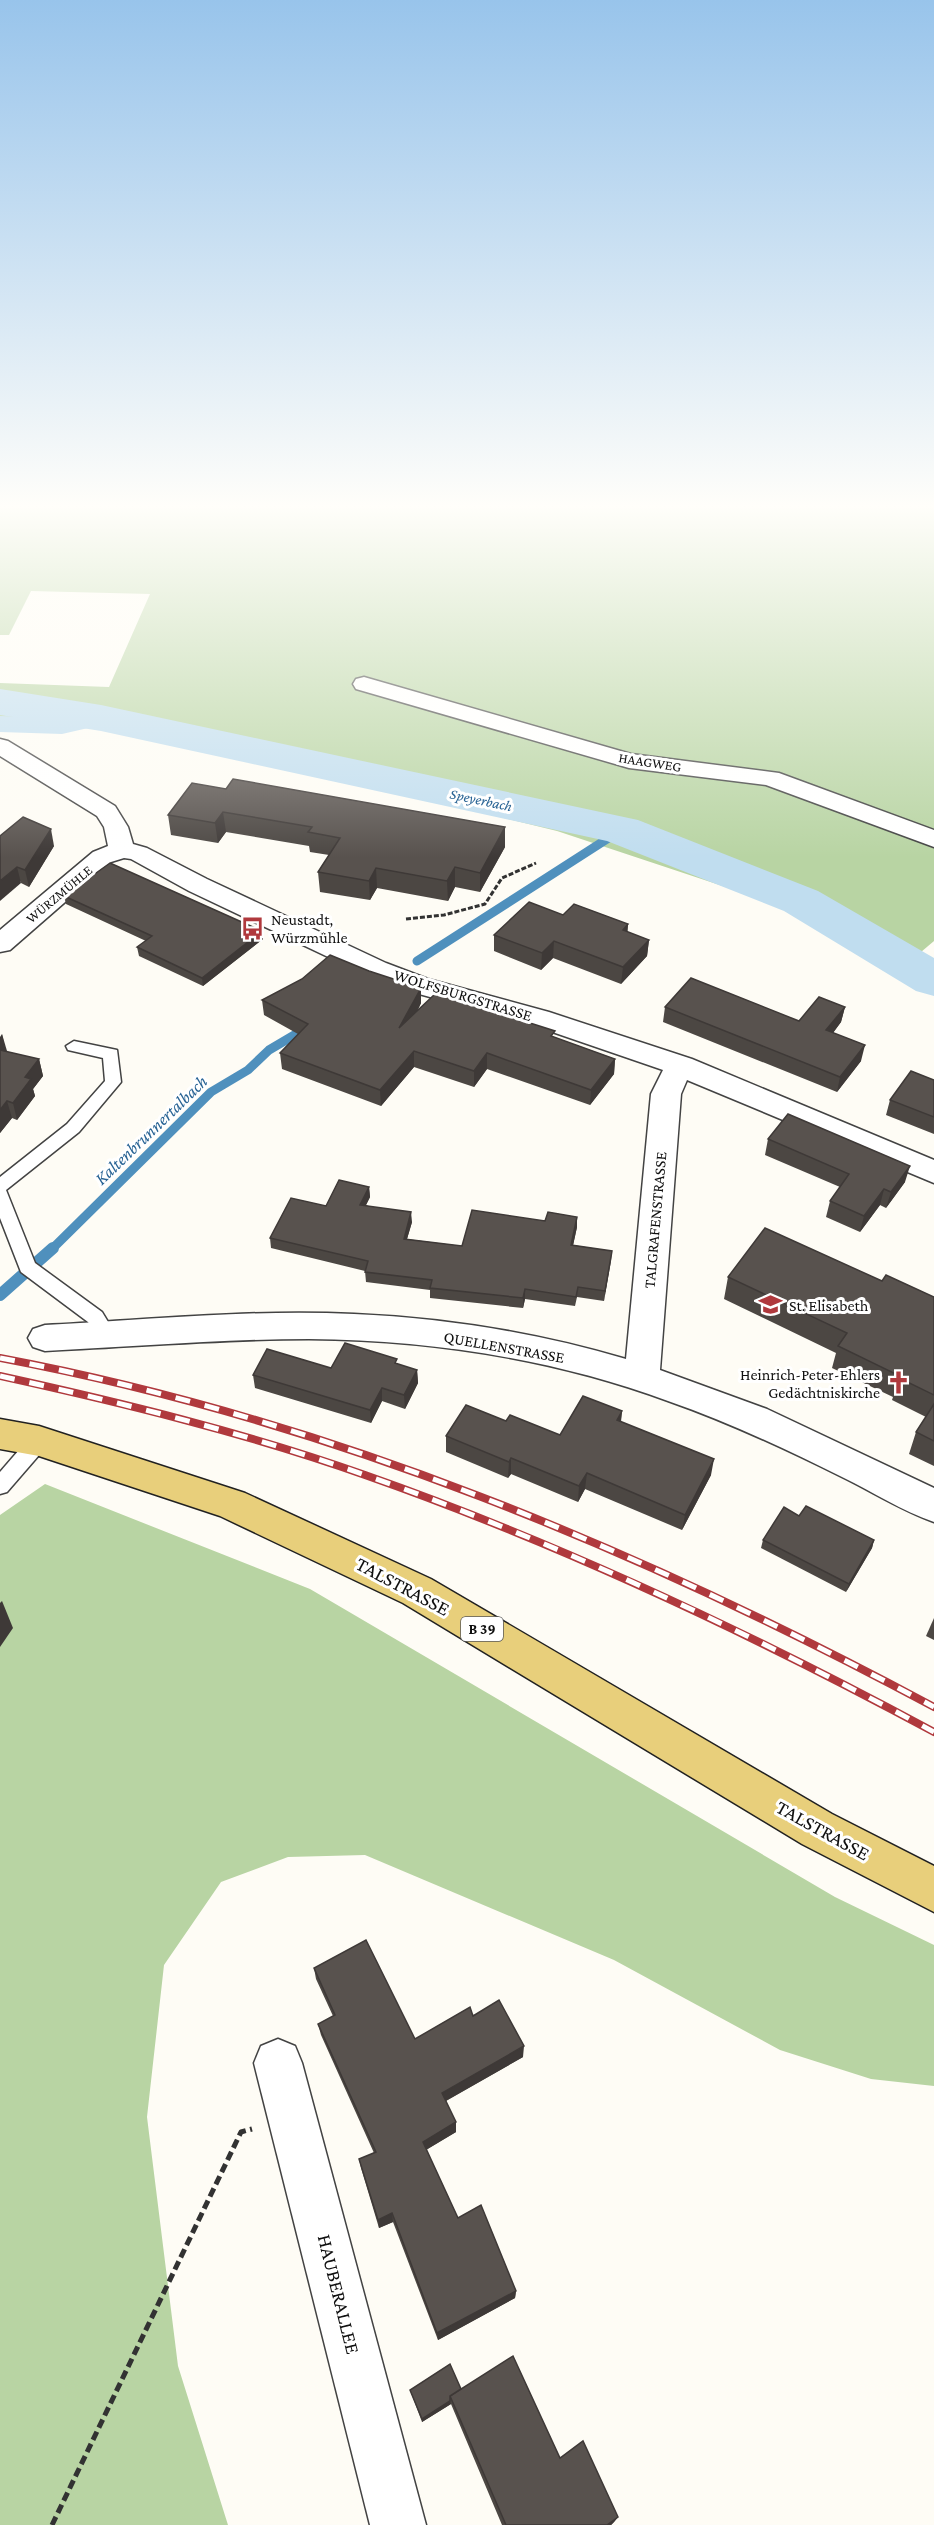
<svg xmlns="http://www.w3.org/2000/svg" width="934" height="2525" font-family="'Crimson Pro',serif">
<rect width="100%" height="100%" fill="#fefcf5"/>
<!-- forest -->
<g fill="#b8d4a3">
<polygon points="0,505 934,505 934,941 921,952 557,831 76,713 0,721 0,683 109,687 150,594 31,591 9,635 0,635"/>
<polygon points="45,1484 310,1589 835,1897 934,1945 934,2086 871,2079 780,2050 614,1960 365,1855 288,1857 221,1882 164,1965 147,2117 178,2366 228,2525 0,2525 0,1515"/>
</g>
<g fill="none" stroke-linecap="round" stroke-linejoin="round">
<!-- stream-far1 -->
<g stroke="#4f90bd" stroke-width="9">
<polyline points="417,961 621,830"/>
<polyline points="52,1249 211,1092 248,1070 269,1050 308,1027"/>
</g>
<!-- stream -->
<polyline stroke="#4f90bd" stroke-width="12" points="0,1295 53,1248"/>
<!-- canal -->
<polygon fill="#c0ddef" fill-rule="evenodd" points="101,710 110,713 114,718 110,723 62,734 0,732 0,716 62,718"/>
<!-- river -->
<polygon fill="#c0ddef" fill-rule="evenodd" points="0,689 101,705 638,820 818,891 934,958 934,996 916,991 784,911 607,841 101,731 0,715"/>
<defs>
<g id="lane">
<polygon points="74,1041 117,1050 121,1082 79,1132 6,1190 35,1263 102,1312 116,1335 114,1340 107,1342 100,1340 88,1322 21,1272 0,1218 0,1177 67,1124 105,1081 103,1058 68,1050 66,1046"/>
<polygon points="39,1433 46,1435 49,1441 46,1447 7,1492 0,1494 0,1472 32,1435"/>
</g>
<g id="street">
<polygon points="364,677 631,754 779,773 934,830 934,847 766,785 629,768 356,689 353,684 356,679"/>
<path d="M0 739 8 741 115 806 128 827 133 844 147 848 207 879 386 963 428 979 549 1012 692 1059 934 1160V1183L687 1080 681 1094 660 1370 767 1409 934 1488V1522C902 1511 873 1492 842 1477 786 1449 728 1422 668 1401 554 1359 430 1340 309 1339 221 1339 133 1347 45 1351L33 1347 28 1338 33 1329 45 1325C148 1320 251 1309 354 1314 446 1318 538 1333 626 1359L651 1094 663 1070 529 1024 408 991 366 975 189 891 131 859 124 858 111 862 10 950 0 952V930L93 852 108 846 104 827 97 816 0 756Z"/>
<polygon points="278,2039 295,2046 302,2063 426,2525 370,2525 254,2063 261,2046"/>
</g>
<polygon id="primary" points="0,1419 39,1426 245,1493 431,1579 832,1814 934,1866 934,1912 802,1844 403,1603 220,1516 39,1456 0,1449"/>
</defs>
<!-- lane casing -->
<use href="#lane" stroke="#434343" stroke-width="3"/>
<!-- street casing -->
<use href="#street" stroke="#434343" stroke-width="3"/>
<!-- primary casing -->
<use href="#primary" stroke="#212121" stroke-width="3"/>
<!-- path-far1 -->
<polyline stroke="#323232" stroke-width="3" stroke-dasharray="5 2" stroke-linecap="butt" points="406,919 444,915 485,904 502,878 536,863"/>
<!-- path -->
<polyline stroke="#323232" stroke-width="5" stroke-dasharray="9 4.5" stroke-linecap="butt" points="52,2525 241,2132 252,2129"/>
<!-- lane -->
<use href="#lane" fill="#fff" fill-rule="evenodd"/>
<!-- street -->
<use href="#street" fill="#fff" fill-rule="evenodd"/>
<!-- primary -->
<use href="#primary" fill="#e8cf7b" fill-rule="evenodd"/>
<defs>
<g id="rail">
<path d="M0 1358C330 1420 639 1549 934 1707"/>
<path d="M0 1376C123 1403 246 1433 365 1475 562 1544 750 1633 934 1732"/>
</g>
</defs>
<!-- rail casing -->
<use href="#rail" stroke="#b0393d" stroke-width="8"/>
<!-- rail -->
<use href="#rail" stroke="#fff" stroke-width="5" stroke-dasharray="15" stroke-linecap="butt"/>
</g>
<!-- wall -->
<g fill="#4c4743">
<polygon points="226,789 505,827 505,847 480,892 455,887 448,901 377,888 370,900 320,892 318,872 329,855 310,852 309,846 226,832 218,843 171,835 168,815"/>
<polygon points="0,836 54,846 29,887 21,883"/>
<polygon points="64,896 263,939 203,986 139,956 137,947 146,941 66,904"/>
<polygon points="563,915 628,924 627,932 649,940 647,956 621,984 553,958 541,970 494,951 494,935"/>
<polygon points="421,988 421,1003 418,1010 554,1037 615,1059 614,1074 590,1105 487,1069 474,1087 414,1067 381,1106 282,1069 280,1053 298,1034 264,1015 262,1000"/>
<polygon points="665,1007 799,1021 845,1007 841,1022 833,1033 861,1061 837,1092 663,1022"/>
<polygon points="2,1034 6,1052 39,1059 43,1076 33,1089 35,1096 17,1120 12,1118 0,1133"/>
<polygon points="934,1080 934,1134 886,1115 890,1100"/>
<polygon points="768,1139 905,1182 886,1208 880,1205 860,1232 826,1217 830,1201 840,1187 765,1155"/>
<polygon points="369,1187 370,1197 366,1205 412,1222 407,1239 462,1246 577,1227 573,1245 612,1251 604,1301 577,1297 575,1306 525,1299 523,1308 430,1298 430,1290 366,1282 365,1271 271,1248 270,1238 326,1206"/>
<polygon points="728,1277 882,1281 934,1297 934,1466 909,1454 916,1432 926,1417 892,1400 893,1397 832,1368 836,1353 724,1299"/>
<polygon points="397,1364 417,1370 418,1383 405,1409 382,1401 371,1423 255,1388 253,1375 331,1368"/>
<polygon points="622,1411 621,1422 711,1475 682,1530 585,1489 578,1502 511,1474 508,1478 446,1452 446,1436 506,1421 560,1435"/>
<polygon points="763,1540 874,1540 872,1548 846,1592 761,1548"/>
<polygon points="934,1618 934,1640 926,1636"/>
<polygon points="314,1968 415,2039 473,2016 523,2057 446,2101 456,2132 426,2150 458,2218 516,2291 515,2298 438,2340 393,2222 379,2228 361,2168 359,2159 374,2153 321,2035 318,2024 333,2016 316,1979"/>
<polygon points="461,2389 560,2458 618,2517 614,2522 611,2525 502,2525 451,2404 422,2422 410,2390"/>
</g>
<!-- shaded-wall -->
<g fill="#3e3937">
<polygon points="223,812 226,832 218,843 215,823"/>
<polygon points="505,827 505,847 480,892 480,873"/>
<polygon points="51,829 54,846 29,887 25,870"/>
<polygon points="17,867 21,883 0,901 0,881"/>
<polygon points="455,867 455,887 448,901 447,881"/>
<polygon points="376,868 377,888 370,900 369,881"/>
<polygon points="628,924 627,941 623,930"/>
<polygon points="262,931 263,939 203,986 202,978"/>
<polygon points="649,940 647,956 621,984 623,967"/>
<polygon points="554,941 553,958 541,970 542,953"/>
<polygon points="421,988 421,1003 400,1043 399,1028"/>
<polygon points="845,1007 841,1022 823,1046 826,1030"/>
<polygon points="2,1034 7,1051 0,1059 0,1037"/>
<polygon points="865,1045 861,1061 837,1092 840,1077"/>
<polygon points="414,1051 414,1067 381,1106 380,1090"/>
<polygon points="487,1053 487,1069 474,1087 474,1071"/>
<polygon points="39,1059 43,1076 33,1089 35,1096 17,1120 13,1103 25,1077"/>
<polygon points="615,1059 614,1074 590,1105 591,1090"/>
<polygon points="7,1101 12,1118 0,1133 0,1110"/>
<polygon points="910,1166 905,1182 886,1208 891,1192"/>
<polygon points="369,1187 370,1197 361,1215 360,1205"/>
<polygon points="884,1189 880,1205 860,1232 864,1216"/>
<polygon points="411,1212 412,1222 404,1249 404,1239"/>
<polygon points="577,1217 577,1227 571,1255 571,1245"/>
<polygon points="612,1251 611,1261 604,1301 605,1291"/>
<polygon points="525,1289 525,1299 523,1308 523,1298"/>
<polygon points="417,1370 418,1383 405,1409 404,1395"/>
<polygon points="382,1388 382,1401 371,1423 370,1410"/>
<polygon points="622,1411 620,1427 617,1420"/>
<polygon points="511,1458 511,1474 508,1478 509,1462"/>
<polygon points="714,1459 711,1475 682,1530 685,1515"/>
<polygon points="587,1473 585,1489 578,1502 579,1486"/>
<polygon points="874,1540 872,1548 846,1592 849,1584"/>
<polygon points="2,1601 13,1628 0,1647 0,1603"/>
<polygon points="524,2046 523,2057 442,2103 442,2093"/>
<polygon points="456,2122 456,2132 424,2151 423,2142"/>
<polygon points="392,2213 393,2222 379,2228 378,2220"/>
<polygon points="516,2291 515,2298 438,2340 437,2333"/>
<polygon points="450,2401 451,2404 422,2422 422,2419"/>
<polygon points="618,2517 614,2522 611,2525 607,2525"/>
</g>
<!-- building -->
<g fill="#58524e" stroke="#3e3937" stroke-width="1.5">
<polygon points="233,779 505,827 480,873 455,867 447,881 376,868 369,881 318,872 340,838 308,832 312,827 223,812 215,823 168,815 192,783 226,789"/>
<polygon points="23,817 51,829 25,870 17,867 0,881 0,836"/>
<polygon points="110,863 262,931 202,978 137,947 152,936 64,896"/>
<polygon points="529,902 563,915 574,904 628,924 623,930 649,940 623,967 554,941 542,953 494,935"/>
<polygon points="330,955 369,971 421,988 399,1028 436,993 555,1031 551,1036 615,1059 591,1090 487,1053 474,1071 414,1051 380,1090 280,1053 308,1024 262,1000 302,979"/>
<polygon points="691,978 799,1021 819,997 845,1007 826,1030 865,1045 840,1077 665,1007"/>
<polygon points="0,1050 39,1059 25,1077 31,1079 13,1103 7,1101 0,1110"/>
<polygon points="911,1071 934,1080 934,1117 890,1100"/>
<polygon points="788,1114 910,1166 891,1192 884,1189 864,1216 830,1201 849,1174 768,1139"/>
<polygon points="339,1180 369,1187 360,1205 411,1212 404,1239 462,1246 472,1210 545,1221 548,1212 577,1217 571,1245 612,1251 605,1291 578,1287 576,1297 525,1289 523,1298 430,1288 432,1280 365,1272 368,1261 270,1238 291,1198 326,1206"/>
<polygon points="765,1228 882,1281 886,1275 934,1297 934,1395 899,1378 900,1376 838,1346 847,1333 728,1277"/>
<polygon points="345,1343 397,1359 395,1363 417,1370 404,1395 382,1388 370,1410 253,1375 267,1349 331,1368"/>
<polygon points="583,1396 622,1411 617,1420 714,1459 685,1515 587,1473 579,1486 511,1458 509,1462 446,1436 466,1405 506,1421 510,1415 560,1435"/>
<polygon points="934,1404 934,1441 916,1432"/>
<polygon points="806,1506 874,1540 849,1584 763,1540 784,1507 799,1516"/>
<polygon points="366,1940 415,2039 470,2007 473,2016 499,2000 524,2046 442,2093 456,2122 423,2142 458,2218 481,2205 516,2291 437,2333 392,2213 378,2220 359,2159 376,2152 318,2024 335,2015 314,1968"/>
<polygon points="513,2356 560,2458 583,2441 618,2517 607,2525 506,2525 450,2396"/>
<polygon points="450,2364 461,2389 450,2396 450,2401 422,2419 410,2390"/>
</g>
<!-- sky -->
<linearGradient id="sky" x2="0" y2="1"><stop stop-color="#98c4eb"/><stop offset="0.59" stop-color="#fffefa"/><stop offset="1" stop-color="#fffefa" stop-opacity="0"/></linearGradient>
<rect width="934" height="858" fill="url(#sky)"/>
<!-- icons -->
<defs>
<symbol id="bus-bare" viewBox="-9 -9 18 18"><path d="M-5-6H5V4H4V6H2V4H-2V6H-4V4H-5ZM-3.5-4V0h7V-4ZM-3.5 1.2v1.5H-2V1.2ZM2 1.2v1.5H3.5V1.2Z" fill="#b0393d" stroke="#fff" stroke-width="2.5" paint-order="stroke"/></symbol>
<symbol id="school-bare" viewBox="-9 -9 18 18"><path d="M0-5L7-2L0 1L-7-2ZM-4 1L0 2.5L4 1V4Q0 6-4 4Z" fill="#b0393d" stroke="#fff" stroke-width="2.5" paint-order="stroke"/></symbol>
<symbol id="church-bare" viewBox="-9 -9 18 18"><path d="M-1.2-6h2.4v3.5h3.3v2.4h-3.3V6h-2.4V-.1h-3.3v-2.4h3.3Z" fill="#b0393d" stroke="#fff" stroke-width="2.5" paint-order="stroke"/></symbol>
</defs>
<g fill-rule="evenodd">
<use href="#bus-bare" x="236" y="912" width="33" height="33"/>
<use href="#school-bare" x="754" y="1288" width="33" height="33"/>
<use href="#church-bare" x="882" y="1366" width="33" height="33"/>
</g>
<g text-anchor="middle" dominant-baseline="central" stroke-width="6" stroke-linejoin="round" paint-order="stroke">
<!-- far-street labels -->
<g font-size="14" fill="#101010" stroke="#fff">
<text transform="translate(650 762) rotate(9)">HAAGWEG</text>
<text transform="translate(59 894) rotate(-40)">WÜRZMÜHLE</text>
</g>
<!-- far-water labels -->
<g font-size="15" font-style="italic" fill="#286394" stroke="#fff">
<text transform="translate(481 800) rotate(12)">Speyerbach</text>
</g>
<!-- shield labels -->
<rect fill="#fff" stroke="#585858" stroke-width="1.5" x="461" y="1617" width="42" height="24" rx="4.5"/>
<g font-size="15" font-weight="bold" fill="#101010">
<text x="482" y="1629">B 39</text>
</g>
<!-- poi labels -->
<g font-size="16" fill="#101010" stroke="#fff" text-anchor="start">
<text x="271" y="919">Neustadt,<tspan x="271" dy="18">Würzmühle</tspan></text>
<text x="789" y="1305">St. Elisabeth</text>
<text x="880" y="1374" text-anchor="end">Heinrich-Peter-Ehlers<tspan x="880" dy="18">Gedächtniskirche</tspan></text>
</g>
<!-- street labels -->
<g font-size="16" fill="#101010" stroke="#fff">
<text transform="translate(463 995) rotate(17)">WOLFSBURGSTRASSE</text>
<text transform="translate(655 1220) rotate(-85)">TALGRAFENSTRASSE</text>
<text transform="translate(504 1347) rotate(10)">QUELLENSTRASSE</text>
</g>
<!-- water labels -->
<g font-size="18" font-style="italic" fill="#286394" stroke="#fff">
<text transform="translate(151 1130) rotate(-44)">Kaltenbrunnertalbach</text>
</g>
<!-- near-street labels -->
<g font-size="20" fill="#101010" stroke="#fff">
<text transform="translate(403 1586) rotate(28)">TALSTRASSE</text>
<text transform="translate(823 1830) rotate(29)">TALSTRASSE</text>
<text transform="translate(339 2294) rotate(76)">HAUBERALLEE</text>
</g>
</g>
</svg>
